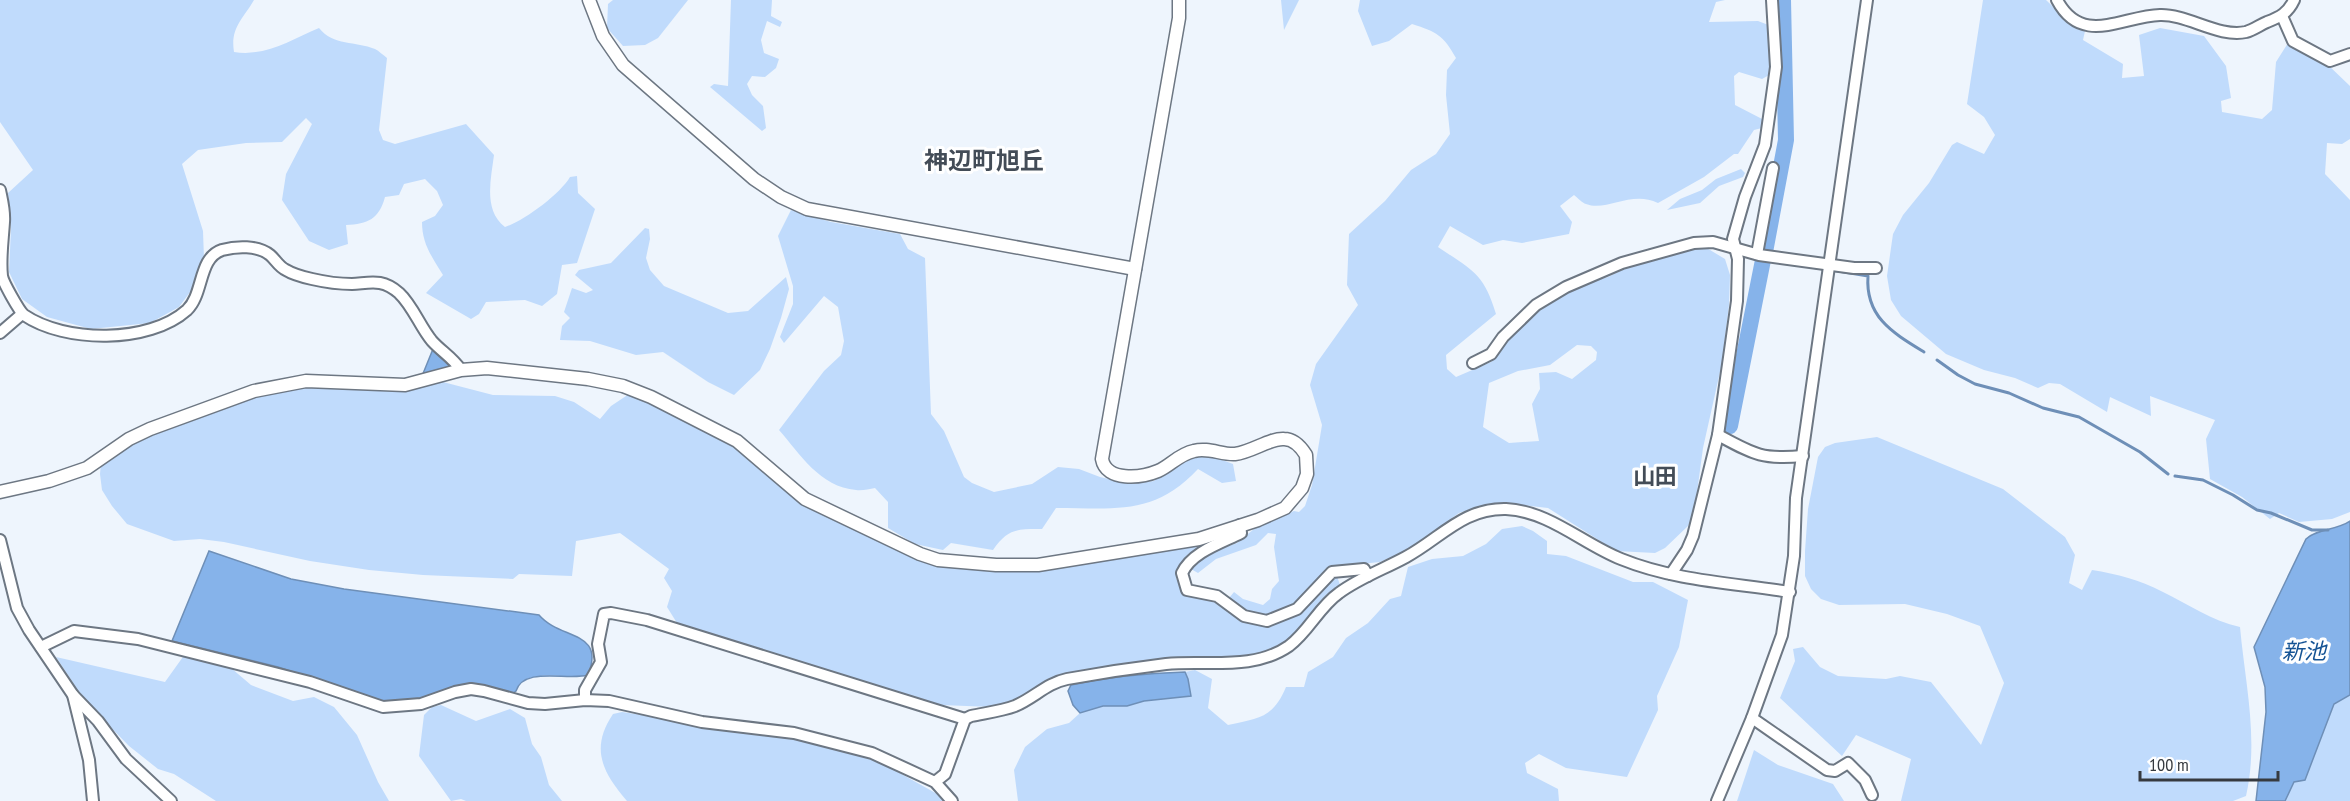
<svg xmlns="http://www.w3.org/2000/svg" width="2350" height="801" font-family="'PT Sans Narrow','Noto Sans JP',sans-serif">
<rect width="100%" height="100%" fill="#eef5fd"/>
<!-- green -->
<g fill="#c0dbfc" fill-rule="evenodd">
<path d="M0 0H254C243 19 230 28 234 52 265 57 291 40 319 28 333 46 356 41 375 49 379 51 383 55 387 58L379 130 383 140 395 144 466 124 494 155C491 179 483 210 505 227 524 221 560 194 570 177L577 176 578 193 595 209 577 263 562 265 557 294 542 306 525 300 486 302 479 314 471 319 426 293 443 275C432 257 422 244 422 222L435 216 443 205 437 191 425 179 404 184 399 195 385 197C379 219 368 224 346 225L348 244 329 250 309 241 282 200 286 174 312 124 306 118 282 142 246 143 198 150 182 164 203 231 204 259 199 280 179 307 150 323 91 329 47 317 22 299 9 272 11 229 8 193 33 170 0 122Z"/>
<polygon points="613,0 688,0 658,38 645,45 623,46 607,28 608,4"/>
<polygon points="731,0 772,0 771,16 782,22 780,27 767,21 761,40 764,53 779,59 776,68 765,77 752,76 747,84 752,95 763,106 766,128 762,131 710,87 714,84 728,86"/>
<polygon points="1281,0 1299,0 1284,30"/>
<path d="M1360 0H1725L1716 2 1709 22 1758 21 1771 26V74L1762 79 1739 72 1734 76 1735 105 1766 121 1762 128 1754 130 1738 154H1734L1704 177 1658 203C1631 190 1607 212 1586 204 1582 203 1578 198 1574 195L1560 206 1572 222 1569 234 1522 243 1503 240 1483 245 1450 226 1438 247C1472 270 1484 273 1496 314L1446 355 1447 369 1456 377 1491 362 1508 337 1535 307 1564 290 1608 277 1628 267 1682 249 1705 247 1725 259 1730 275 1729 305 1722 363 1703 448 1694 515 1688 526 1665 548 1655 553 1616 551 1548 508 1505 503 1478 507 1459 513 1408 550 1380 562 1331 567C1312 584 1288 621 1257 616 1246 614 1238 605 1229 598L1234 592 1243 599 1263 605 1270 599 1272 589 1279 581 1274 547 1276 534 1268 533 1256 545 1216 559 1198 573 1191 569 1195 562 1209 553 1237 543 1254 529 1294 511 1299 512 1305 506 1312 485 1322 425 1310 385 1316 364 1358 305 1347 285 1349 234 1385 201 1411 170 1436 154 1450 134 1446 95 1447 70 1456 58C1443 35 1437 32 1412 24L1389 41 1372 46 1358 11ZM1577 345 1591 346 1597 352 1596 360 1572 379 1556 372 1539 373 1540 389 1532 404 1539 441 1509 443 1483 427 1489 383 1518 371 1550 365Z"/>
<polygon points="1983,0 2046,0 2070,23 2085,31 2083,40 2123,64 2122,78 2144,76 2139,35 2160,28 2204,36 2226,66 2231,98 2221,101 2222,112 2262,119 2272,110 2276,62 2288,43 2325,62 2350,86 2350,139 2342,144 2327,143 2325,174 2350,200 2350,512 2332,519 2299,522 2279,513 2270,519 2242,497 2210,479 2206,439 2215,420 2150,396 2151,416 2110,397 2107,412 2060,384 2049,383 2038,388 2015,378 1984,370 1946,354 1901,316 1891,300 1887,276 1893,234 1903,215 1929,183 1952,145 1957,142 1984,154 1995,135 1984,117 1967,104"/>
<polygon points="1741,169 1745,173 1743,177 1719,186 1700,203 1667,210 1680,199 1702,190 1716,179"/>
<path d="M791 210 831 222 900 234 908 249 925 258 931 414 944 431 964 477 972 483 994 492 1032 484 1058 467 1079 469 1100 477 1130 484 1154 481 1176 461 1201 452 1233 464 1236 481 1222 483 1198 469C1154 516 1115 508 1056 508L1042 529C1018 529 1008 528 993 550L951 543 943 550 915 544 888 528V502L875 488C869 489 862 491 856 490 820 487 800 454 779 430L824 371 841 355 844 341 838 307 824 296 784 343 780 337 793 304V286L778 236Z"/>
<polygon points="645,228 649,229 650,239 646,258 650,270 664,286 728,313 748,311 786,277 789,289 781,318 770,349 760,370 734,395 708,382 663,352 636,355 590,341 560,340 562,326 570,318 564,312 572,288 586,293 593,290 575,275 579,270 611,263"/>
<path d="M443 382 493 395 555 396 574 402 600 419 611 406 629 394 670 409 736 442 803 500 920 555 987 568 1195 543 1201 548C1190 556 1178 564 1176 578L1181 586 1214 598 1243 619 1264 626 1301 613 1312 602 1329 579 1337 576 1340 585 1322 600 1287 641 1271 651 1255 657 1174 660 1033 690 1012 702 992 707 941 705 794 664 677 623 667 607 672 591 664 578 669 569 620 533 576 541 572 576 519 574 513 579 423 575 369 570 310 561 224 542 200 539 174 541 127 524 112 506 102 490 100 474 101 463 151 430 251 396 311 386Z"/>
<path d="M1877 437 2003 489 2065 537 2075 555 2069 583 2082 590 2092 570C2117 574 2140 580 2163 592 2188 604 2212 621 2240 627 2245 683 2259 739 2246 796L2233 801H1901L1911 759 1856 735 1842 756 1780 698 1795 661 1793 649 1803 647 1820 667 1838 676 1886 679 1900 676 1931 682 1981 745 2004 683 1980 626 1947 614 1905 604 1839 605 1821 599 1811 589 1805 576V551L1808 509 1818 457 1825 447 1835 443Z"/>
<path d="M1522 526 1533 531 1547 541V554L1566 556 1633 582H1653L1688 600 1679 647 1657 696 1658 710 1627 777 1566 768 1539 754 1525 763 1527 773 1558 789 1559 801H1018L1014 770 1025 747 1047 729 1069 723 1080 713 1103 706H1127L1144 701 1190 696 1188 679 1185 672 1195 670 1212 679 1208 708 1228 725C1259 718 1273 718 1286 687H1304L1308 672 1333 657 1346 638 1368 623 1390 599 1401 596 1408 567 1432 559 1463 556 1486 544 1502 529Z"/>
<polygon points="185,654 224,662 251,685 293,701 314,697 334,707 357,735 378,782 389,801 216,801 174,774 158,769 129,746 85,701 56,657 165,682"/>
<polygon points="2350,695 2350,801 2285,801 2294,782 2305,779 2334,703"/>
<polygon points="441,705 476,721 510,709 525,718 532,744 541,757 549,785 562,801 466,801 461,799 451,801 419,756 424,715 432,707"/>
<path d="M622 712 794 738 871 757 939 795 945 801H627C602 772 590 748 613 714Z"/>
<polygon points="1754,750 1778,765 1833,784 1844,801 1737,801"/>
</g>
<!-- water -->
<g fill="#86b3ea" stroke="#6e8fb7" stroke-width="1.5">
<polygon points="433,349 454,367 422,376"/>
<path d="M2350 521V695L2334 704 2305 780 2294 782 2285 801H2256L2266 712 2265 687 2254 647 2306 539C2316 529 2337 530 2350 521Z"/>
<path d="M209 551 291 579 344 589 539 615C560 640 606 630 588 675 568 681 524 666 516 691L512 694 475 685 422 700 388 703 278 667 172 641Z"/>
<path d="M1185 672 1188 679 1191 696 1144 701 1127 706H1103L1080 713 1073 705 1068 691 1071 685C1108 677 1147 673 1185 672Z"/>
</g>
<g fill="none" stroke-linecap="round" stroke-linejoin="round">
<!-- stream -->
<g stroke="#6e8fb7" stroke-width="3">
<polyline points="1811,267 1824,269"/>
<path d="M1832 270 1868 276C1865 317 1893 333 1924 352"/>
<polyline points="1937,360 1958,375 1975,384 2009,393 2043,408 2079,417 2140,452 2168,474"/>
<polyline points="2175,476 2203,480 2233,495 2257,510 2271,513 2312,530 2328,530"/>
</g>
<!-- river -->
<g stroke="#86b3ea" stroke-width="16">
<polyline points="1765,252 1786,140 1783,0"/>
<polyline points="1730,426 1763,260"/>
</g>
<defs>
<g id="minor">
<path d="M2057 0C2082 47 2122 16 2160 15 2187 14 2219 38 2246 32 2253 30 2260 25 2267 22 2280 17 2288 13 2294 0"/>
<polyline points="2282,16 2293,41 2330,61 2350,54"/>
<path d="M0 190C2 200 5 211 4 222 3 239 0 258 2 276 3 282 19 311 24 315 65 343 149 344 187 310 204 294 198 258 222 250 236 246 258 245 270 255 275 259 279 267 286 270 294 275 303 277 312 279 325 282 338 284 352 284 370 283 382 278 399 293 413 306 420 327 432 341 442 352 452 357 461 370"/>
<polyline points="1757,254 1773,168"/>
<polyline points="0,333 22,314"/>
<polyline points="1473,363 1491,354 1503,337 1536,305 1566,287 1622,263 1694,243 1713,242 1759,255 1854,268 1876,268"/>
<path d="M1718 435C1753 454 1762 460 1803 456"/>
<path d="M1240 525 1241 533C1221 543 1192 552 1182 573L1187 590 1217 596 1244 616 1267 621 1297 609 1332 572 1364 569 1368 576"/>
<polyline points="0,540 17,608 29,630 73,695 89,760 93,801"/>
<polyline points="1671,574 1687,550 1693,536 1718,435 1737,301 1738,259 1733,239 1745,197 1765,145 1776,67 1772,0"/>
<polyline points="41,647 74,631 138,639 310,682 383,707 421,704 455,692 471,689 484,691 528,703 545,704 585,700 609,701 702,722 794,733 872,753 935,782 952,801"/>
<polyline points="73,695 98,721 126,759 171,801"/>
<polyline points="585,700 585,690 601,662 598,644 604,614 611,613 647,620 965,719"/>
<polyline points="1752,718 1827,770 1835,771 1848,763 1865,780 1872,795"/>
<path d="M935 782 945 774 965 719 971 716C985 713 1002 711 1015 706 1034 698 1047 683 1067 679 1100 673 1133 668 1166 664 1207 660 1253 671 1289 646 1309 631 1319 607 1339 593 1359 578 1384 569 1406 557 1441 538 1463 508 1506 509 1549 511 1583 544 1621 559 1675 581 1734 583 1790 592"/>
<polyline points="1717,801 1752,718 1782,635 1794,556 1796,498 1867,0"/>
</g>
<g id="tertiary">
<polyline points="589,0 603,36 623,65 754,179 781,197 807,209 1135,269"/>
<path d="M0 492 49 481 87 468 129 439 150 429 254 391 306 381 405 385 461 370 487 368 588 379 623 386 651 397 737 441 805 499 920 554 938 560 996 565H1038L1199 539 1258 520 1285 508 1302 488 1307 474 1306 455C1301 447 1294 439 1284 439 1270 438 1252 452 1235 454 1222 455 1208 447 1194 451 1179 454 1170 466 1158 471 1141 478 1106 482 1102 459L1179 18V0"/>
</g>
</defs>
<!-- minor casing -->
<use href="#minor" stroke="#6d7783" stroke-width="14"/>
<!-- tertiary casing -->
<use href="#tertiary" stroke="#6d7783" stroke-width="15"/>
<!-- minor -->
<use href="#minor" stroke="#fff" stroke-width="10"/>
<!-- tertiary -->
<use href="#tertiary" stroke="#fff" stroke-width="12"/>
</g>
<g text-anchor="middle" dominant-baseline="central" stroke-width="6" stroke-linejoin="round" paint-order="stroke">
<!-- neighbourhood labels -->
<g font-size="22" font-weight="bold" fill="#434c57" stroke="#fff">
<text x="1655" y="476">山田</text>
</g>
<!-- water labels -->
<g font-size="22" font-style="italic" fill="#155394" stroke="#fff">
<text x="2304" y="651">新池</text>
</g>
<!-- quarter labels -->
<g font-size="24" font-weight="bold" fill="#434c57" stroke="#fff">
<text x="984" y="160">神辺町旭丘</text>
</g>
</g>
<!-- scale -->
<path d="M2140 771v9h138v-9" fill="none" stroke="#363a3f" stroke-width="3"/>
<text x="2149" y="771" font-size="18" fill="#363a3f" stroke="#ffffff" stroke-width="4.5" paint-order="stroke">100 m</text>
</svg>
